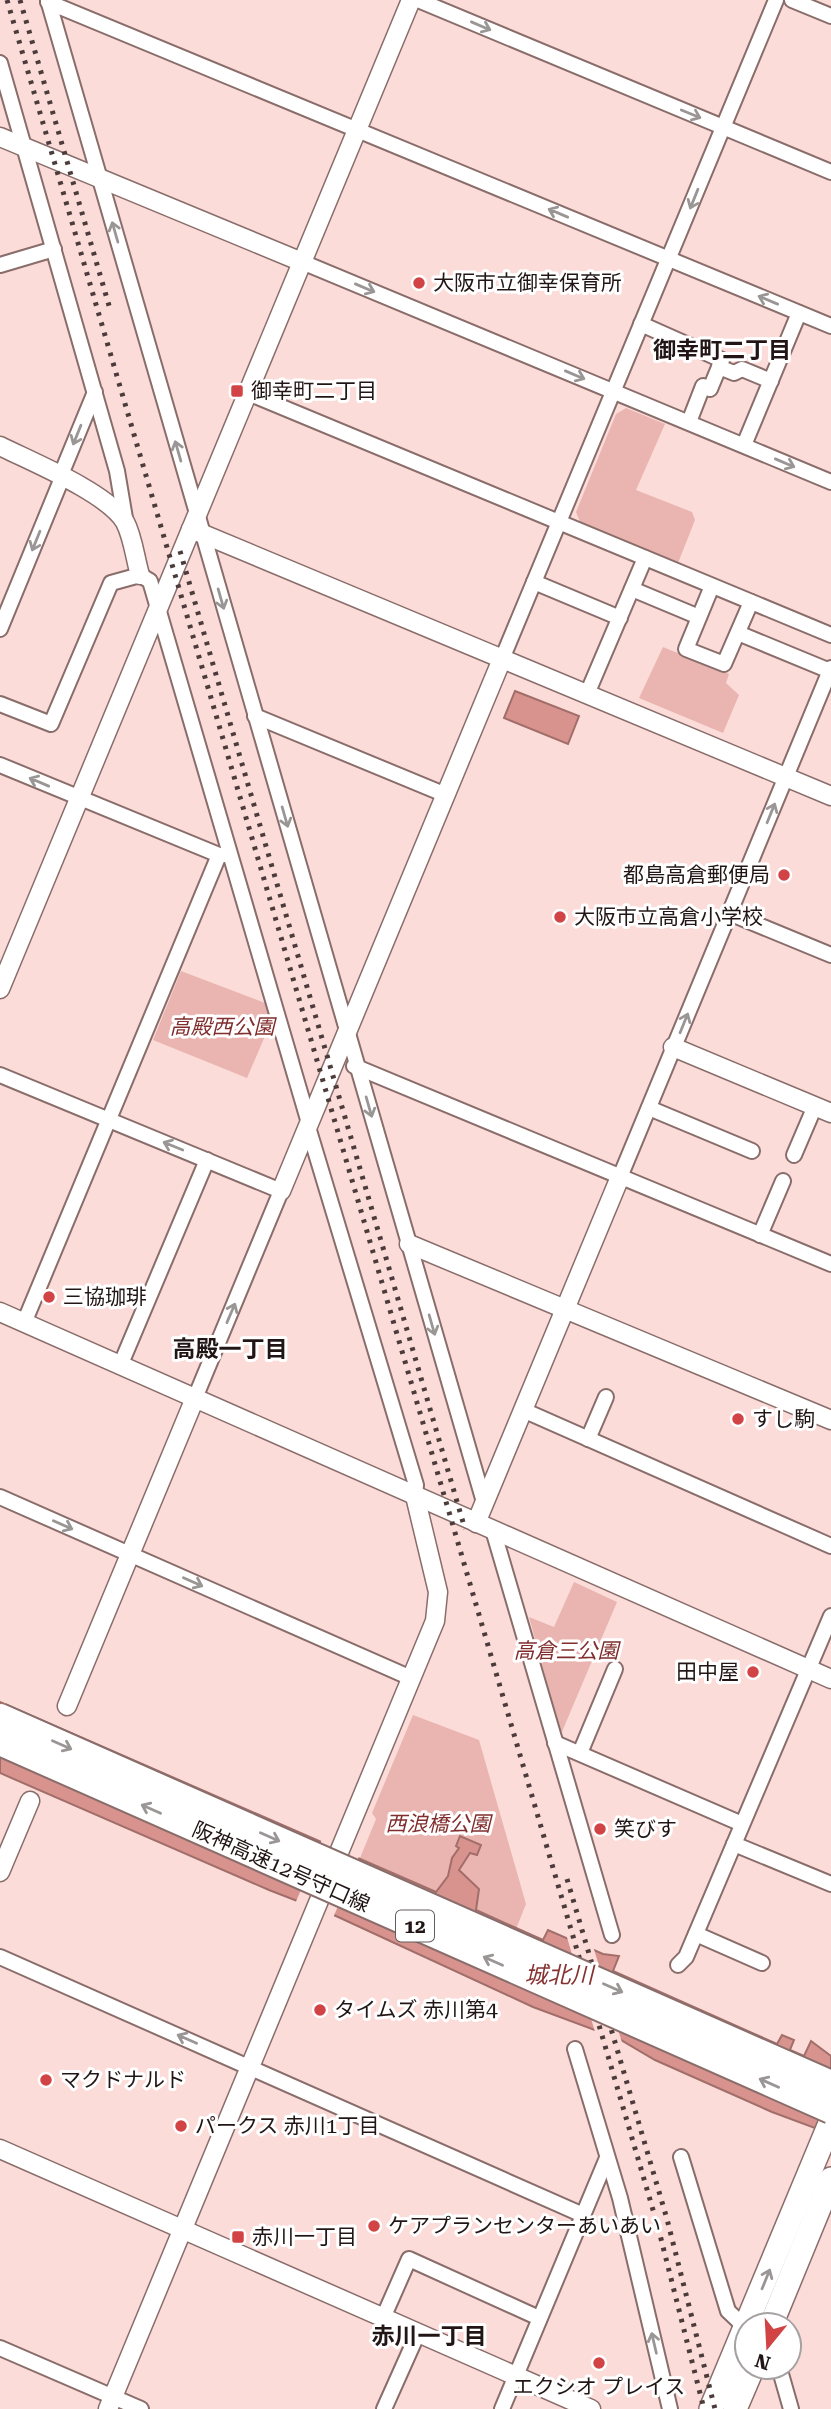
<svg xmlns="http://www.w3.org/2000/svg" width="831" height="2409" font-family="'Roboto Serif','Noto Sans JP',serif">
<rect width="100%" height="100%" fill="#fcdcd9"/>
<!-- green -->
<g fill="#eab5b1">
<polygon points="626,408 665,424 636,490 692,512 695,520 678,563 580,522 576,512 616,414"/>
<polygon points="663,647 729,674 726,683 739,695 723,733 639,698"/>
<polygon points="181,971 265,1003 271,1022 247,1078 153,1040"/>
<polygon points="574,1582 617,1602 561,1734 529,1617 554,1627"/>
<polygon points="413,1715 479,1740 526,1904 516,1929 360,1858 376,1819 372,1813"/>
</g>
<!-- water -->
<g fill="#d8938e" stroke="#a16e6a" stroke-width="2">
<polygon points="515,691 579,716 568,744 504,718"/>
<polygon points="0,1702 436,1892 448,1876 452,1858 459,1848 456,1846 460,1836 481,1845 477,1855 470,1853 459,1870 479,1889 476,1910 543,1940 548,1930 603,1954 619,1956 613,1971 777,2044 782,2035 794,2040 790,2050 804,2056 811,2041 831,2056 831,2134 772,2112 655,2060 619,2039 533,2007 336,1916 269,1890 0,1773"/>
</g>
<!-- pier -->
<g fill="#fcdcd9">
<polygon points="323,1837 360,1854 333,1918 295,1904"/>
<polygon points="566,1934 593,1946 623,2046 595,2032"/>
</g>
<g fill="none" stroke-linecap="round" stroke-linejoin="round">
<defs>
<g id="minor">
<polyline points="48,0 484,1502"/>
<polyline points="418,0 831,172"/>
<polyline points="792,0 831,16"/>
<polyline points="48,2 831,326"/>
<polyline points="0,63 117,471 126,524"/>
<polyline points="302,262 831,482"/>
<polyline points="0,265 54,249"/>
<polyline points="641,324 722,360 710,389 703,386 689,422"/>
<polyline points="719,367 734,373 742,369 771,381"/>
<polyline points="248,393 831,635"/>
<polyline points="744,445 799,313"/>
<polyline points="60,477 95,392"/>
<polyline points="534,582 620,618"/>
<polyline points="712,586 686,649 724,664 751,602"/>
<polyline points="632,589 699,617"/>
<polyline points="0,629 62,478"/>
<polyline points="738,633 830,671"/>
<polyline points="502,659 776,0"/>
<polyline points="587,694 645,558"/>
<polyline points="0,704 51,724 111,583 140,575 150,581 309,1123"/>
<polyline points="255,716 446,795"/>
<polyline points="0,765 219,855 228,855"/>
<polyline points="729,913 831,955"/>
<polyline points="354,1066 831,1264"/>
<polyline points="0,1075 281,1191 195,1398"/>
<polyline points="649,1108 752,1151"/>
<polyline points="308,1127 416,1485 415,1496"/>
<polyline points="794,1155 815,1106"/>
<polyline points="620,1177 831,668"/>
<polyline points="760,1235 783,1181"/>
<polyline points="24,1323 219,855"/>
<polyline points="120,1366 207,1160"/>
<polyline points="523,1410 831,1546"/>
<polyline points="588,1439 606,1397"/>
<polyline points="0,1497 411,1678"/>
<polyline points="493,1530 612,1935"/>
<polyline points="555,1743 742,1824"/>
<polyline points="580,1753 615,1669"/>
<polyline points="734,1844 831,1884"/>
<polyline points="696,1934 762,1963"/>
<polyline points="0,1957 583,2215"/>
<polyline points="678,1965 686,1957 831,1616"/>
<polyline points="575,2049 620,2198 670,2409"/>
<polyline points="681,2157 728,2311 747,2329"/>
<polyline points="383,2318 409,2259 539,2318"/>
<polyline points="0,2348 141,2409"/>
<polyline points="779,2367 791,2409"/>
<polyline points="384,2409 418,2333"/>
<polyline points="502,2409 607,2158"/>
</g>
<g id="tertiary">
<polyline points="0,137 302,262"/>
<path d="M0 446C32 462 108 493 125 522 133 537 135 558 140 575"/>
<polyline points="191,529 831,796"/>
<polyline points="0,989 411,0"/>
<polyline points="673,1047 831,1113"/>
<polyline points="281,1191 502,659"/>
<polyline points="409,1244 831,1420"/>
<polyline points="0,1312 831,1679"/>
<polyline points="476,1523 620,1177"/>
<polyline points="67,1706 195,1398"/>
<polyline points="0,1872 30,1801"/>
<polyline points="0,2149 591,2409"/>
<polyline points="108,2409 435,1621 438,1592 415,1496"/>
</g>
<g id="primary">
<polyline points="771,2325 831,2179"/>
<polyline points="711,2409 831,2121"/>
<polyline points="735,2409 753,2367"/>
</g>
</defs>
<!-- minor casing -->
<use href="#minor" stroke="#896d6a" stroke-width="18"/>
<!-- tertiary casing -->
<use href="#tertiary" stroke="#896d6a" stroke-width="21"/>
<!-- primary casing -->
<use href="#primary" stroke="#896d6a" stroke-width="26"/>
<!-- minor -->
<use href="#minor" stroke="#fff" stroke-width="14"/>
<!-- tertiary -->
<use href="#tertiary" stroke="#fff" stroke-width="18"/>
<!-- primary -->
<use href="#primary" stroke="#fff" stroke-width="23"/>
<!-- rail -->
<g stroke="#4b3c3b" stroke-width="5" stroke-dasharray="3.5 7" stroke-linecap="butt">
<polyline points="7,0 658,2227 704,2409"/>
<polyline points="20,0 110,309"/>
<polyline points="180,551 465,1529"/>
<polyline points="567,1879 667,2219 715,2409"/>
</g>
<defs>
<g id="motorway-bridge">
<polyline points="0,1717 831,2084"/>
<polyline points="0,1742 831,2110"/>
</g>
</defs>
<!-- motorway-bridge casing -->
<use href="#motorway-bridge" stroke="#896d6a" stroke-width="30" stroke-linecap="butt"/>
<!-- motorway-bridge -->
<use href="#motorway-bridge" stroke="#fff" stroke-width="26"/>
</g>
<!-- one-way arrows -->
<defs><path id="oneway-shaft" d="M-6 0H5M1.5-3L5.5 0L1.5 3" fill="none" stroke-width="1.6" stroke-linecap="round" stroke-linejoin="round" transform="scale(1.75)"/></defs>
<g stroke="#9b9696">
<use href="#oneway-shaft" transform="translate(481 26) rotate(23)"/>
<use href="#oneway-shaft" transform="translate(691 114) rotate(22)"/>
<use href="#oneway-shaft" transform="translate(694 199) rotate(112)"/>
<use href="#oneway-shaft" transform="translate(558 213) rotate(-157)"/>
<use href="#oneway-shaft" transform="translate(115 232) rotate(-106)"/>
<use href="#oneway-shaft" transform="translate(365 288) rotate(23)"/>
<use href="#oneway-shaft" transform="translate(768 300) rotate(-157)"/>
<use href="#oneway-shaft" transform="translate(575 375) rotate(23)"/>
<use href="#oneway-shaft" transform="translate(77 435) rotate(112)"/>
<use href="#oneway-shaft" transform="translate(178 451) rotate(-106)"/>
<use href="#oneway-shaft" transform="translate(785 463) rotate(23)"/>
<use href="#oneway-shaft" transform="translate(36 541) rotate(112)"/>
<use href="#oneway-shaft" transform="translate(221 599) rotate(74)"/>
<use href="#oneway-shaft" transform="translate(39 782) rotate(-157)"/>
<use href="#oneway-shaft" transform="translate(771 813) rotate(-68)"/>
<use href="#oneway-shaft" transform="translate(285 817) rotate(74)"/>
<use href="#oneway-shaft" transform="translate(684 1023) rotate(-68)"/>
<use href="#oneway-shaft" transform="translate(369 1107) rotate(74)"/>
<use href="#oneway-shaft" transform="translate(173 1146) rotate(-158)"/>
<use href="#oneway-shaft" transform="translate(231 1313) rotate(-67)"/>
<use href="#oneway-shaft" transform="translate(432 1325) rotate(74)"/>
<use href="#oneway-shaft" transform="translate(63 1525) rotate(24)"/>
<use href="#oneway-shaft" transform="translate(193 1582) rotate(24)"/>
<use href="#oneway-shaft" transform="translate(62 1745) rotate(24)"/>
<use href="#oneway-shaft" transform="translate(151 1809) rotate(-156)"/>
<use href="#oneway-shaft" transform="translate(270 1837) rotate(24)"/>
<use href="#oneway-shaft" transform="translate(493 1961) rotate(-156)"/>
<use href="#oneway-shaft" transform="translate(613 1988) rotate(24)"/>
<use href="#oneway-shaft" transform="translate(187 2039) rotate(-156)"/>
<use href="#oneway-shaft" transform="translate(769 2083) rotate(-156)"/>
<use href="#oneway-shaft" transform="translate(766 2279) rotate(-68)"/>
<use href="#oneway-shaft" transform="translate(654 2343) rotate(-103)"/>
</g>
<!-- markers -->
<g fill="#d24345" stroke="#fff" stroke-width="2.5">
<circle cx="419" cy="283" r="7"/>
<rect x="230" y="384" width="14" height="14" rx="3.5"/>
<circle cx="784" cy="875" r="7"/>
<circle cx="560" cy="917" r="7"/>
<circle cx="49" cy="1297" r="7"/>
<circle cx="738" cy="1419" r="7"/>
<circle cx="753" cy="1672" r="7"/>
<circle cx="600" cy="1829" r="7"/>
<circle cx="320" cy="2010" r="7"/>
<circle cx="46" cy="2080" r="7"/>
<circle cx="181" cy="2126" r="7"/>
<circle cx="374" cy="2226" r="7"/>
<rect x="231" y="2230" width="14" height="14" rx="3.5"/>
<circle cx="599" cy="2363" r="7"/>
</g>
<g text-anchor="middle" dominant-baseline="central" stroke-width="6" stroke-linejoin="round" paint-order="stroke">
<!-- shield labels -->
<rect fill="#fff" stroke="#645c5b" stroke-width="2" x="396" y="1910.5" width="38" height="31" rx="5"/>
<g font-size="19" font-weight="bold" fill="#211615">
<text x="415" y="1926">12</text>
</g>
<!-- poi labels -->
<g font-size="21" fill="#211615" stroke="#fff" text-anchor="start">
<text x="433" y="283">大阪市立御幸保育所</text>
<text x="251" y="391">御幸町二丁目</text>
<text x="770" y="875" text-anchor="end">都島高倉郵便局</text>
<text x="574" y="917">大阪市立高倉小学校</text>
<text x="63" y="1297">三協珈琲</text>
<text x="752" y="1419">すし駒</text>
<text x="739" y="1672" text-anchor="end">田中屋</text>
<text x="614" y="1829">笑びす</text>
<text x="334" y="2010">タイムズ 赤川第4</text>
<text x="60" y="2080">マクドナルド</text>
<text x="195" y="2126">パークス 赤川1丁目</text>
<text x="388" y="2226">ケアプランセンターあいあい</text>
<text x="252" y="2237">赤川一丁目</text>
<text x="599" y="2387" text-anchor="middle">エクシオ プレイス</text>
</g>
<!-- park labels -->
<g font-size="21" font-style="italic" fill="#802e2d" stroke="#fff">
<text x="222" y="1027">高殿西公園</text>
<text x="566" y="1651">高倉三公園</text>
<text x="438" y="1824">西浪橋公園</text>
</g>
<!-- street labels -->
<g font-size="21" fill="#211615" stroke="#fff">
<text transform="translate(281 1867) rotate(24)">阪神高速12号守口線</text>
</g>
<!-- neighbourhood labels -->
<g font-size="23" font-weight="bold" fill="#211615" stroke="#fff">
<text x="722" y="350">御幸町二丁目</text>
<text x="230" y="1349">高殿一丁目</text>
<text x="429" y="2336">赤川一丁目</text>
</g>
<!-- water labels -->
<g font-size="23" font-style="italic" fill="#853231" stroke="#fff">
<text x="559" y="1975">城北川</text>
</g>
</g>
<!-- north arrow -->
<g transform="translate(768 2346) rotate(198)"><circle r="33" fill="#ffffff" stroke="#a6a2a1" stroke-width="2"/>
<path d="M0-5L12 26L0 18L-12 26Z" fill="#d24345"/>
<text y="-10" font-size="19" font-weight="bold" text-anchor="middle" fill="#211615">N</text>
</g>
</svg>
